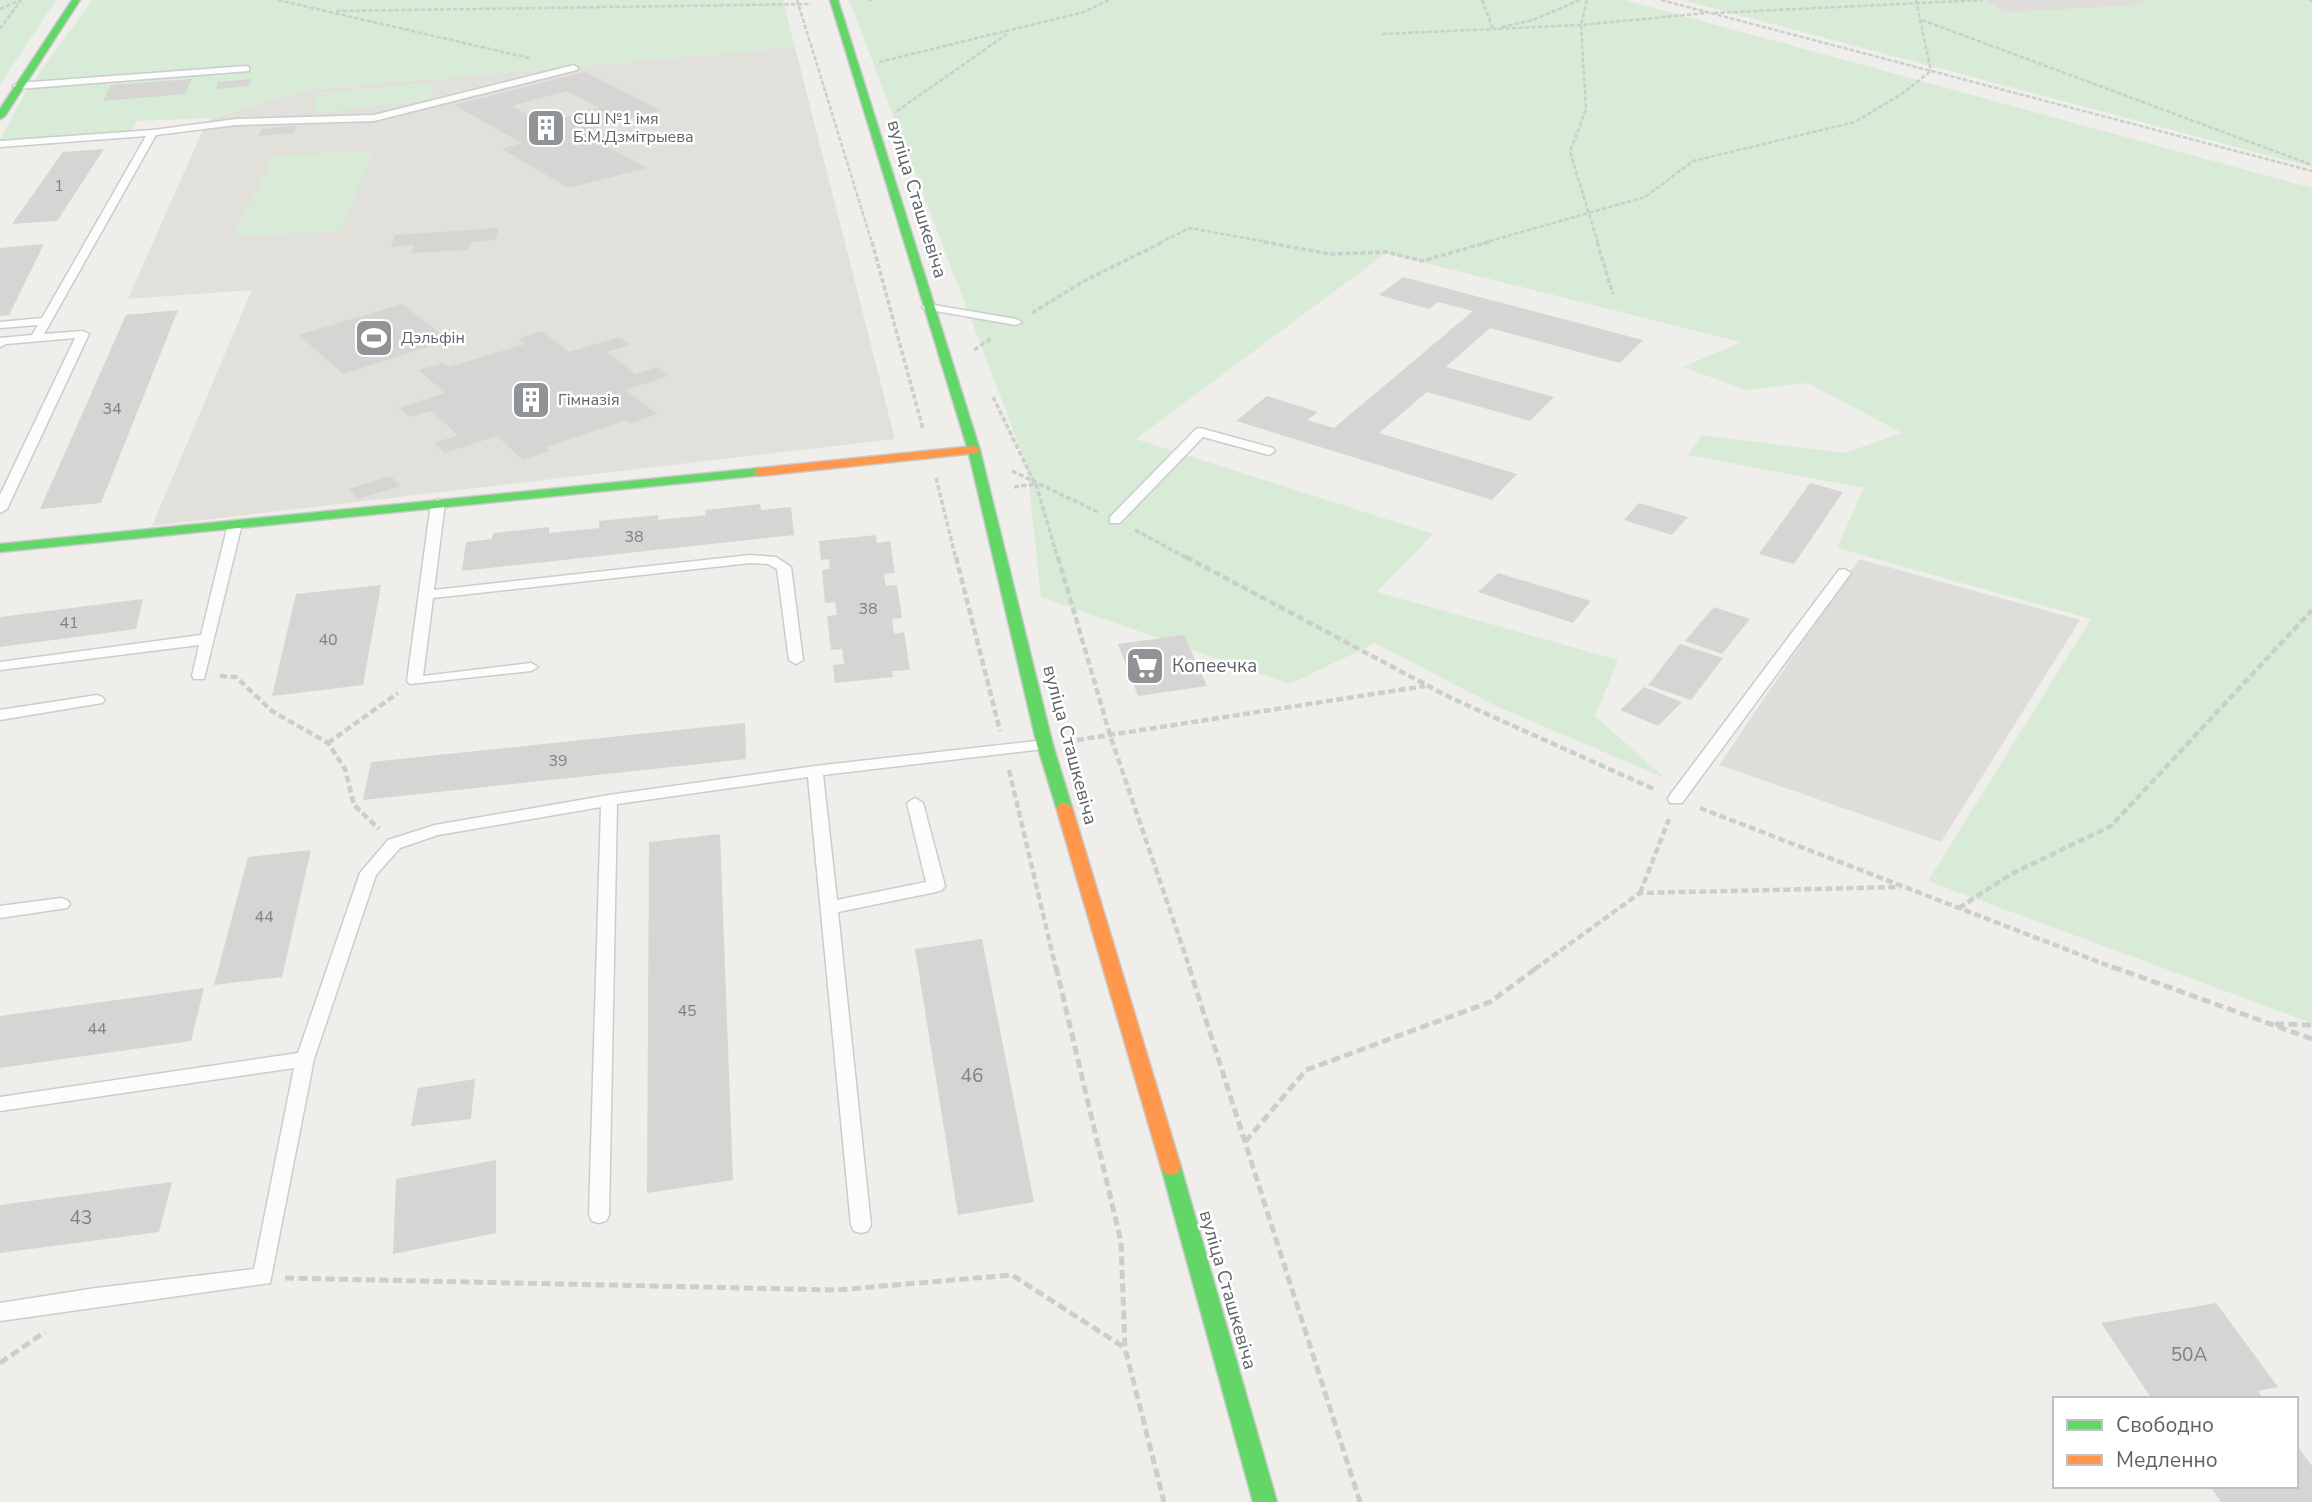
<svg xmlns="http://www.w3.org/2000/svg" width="2312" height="1502" font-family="'Nunito Sans',sans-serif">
<rect width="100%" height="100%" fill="#efeeea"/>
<!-- industrial -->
<g fill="#dfddda">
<polygon points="1984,0 2142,0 2145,1 2128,6 2005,13"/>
<polygon points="1859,559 2080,620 1941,842 1719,765"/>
</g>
<!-- education -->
<polygon fill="#e2e0da" points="795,47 895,439 152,526 252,290 128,299 204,127 212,118 307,90"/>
<!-- green -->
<g fill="#d8ebd6">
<polygon points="0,0 56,0 0,84"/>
<polygon points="92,0 783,0 795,47 307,90 212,118 136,121 132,131 0,141 25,93"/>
<polygon points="849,0 1625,0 2312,188 2312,1023 1928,881 2091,619 1837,548 1864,488 1688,455 1702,435 1845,453 1902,433 1808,383 1746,390 1683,367 1741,342 1386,253 1136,439 1433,534 1377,592 1618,660 1595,716 1665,778 1496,706 1375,643 1290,684 1041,597 1027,466"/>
<polygon points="1682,0 1984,0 2005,13 2128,6 2142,0 2312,0 2312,167"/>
<polygon points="432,82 434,100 316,113 316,93"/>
<polygon points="373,151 341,231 233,237 274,156"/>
</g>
<!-- building -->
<g fill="#d6d5d3" fill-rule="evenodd">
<path d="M585 72 660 110 582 132 647 168 568 188 502 149 521 143 455 105ZM567 91 600 108 544 123 512 106Z"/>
<polygon points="192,79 185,94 103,101 111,85"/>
<polygon points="251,79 249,86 216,89 218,82"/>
<polygon points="296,126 294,133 259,136 261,129"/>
<polygon points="104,149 57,221 12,224 63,152"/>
<polygon points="499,228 496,240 471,242 469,250 411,253 414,245 391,247 395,235"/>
<polygon points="44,244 9,315 0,316 0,248"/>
<polygon points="1403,277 1643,340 1620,363 1490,328 1446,367 1554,397 1530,421 1427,392 1379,433 1517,474 1492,500 1236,421 1267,396 1318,412 1307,420 1334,428 1473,311 1438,302 1429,309 1379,295"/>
<polygon points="402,304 449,340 343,374 299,335"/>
<polygon points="178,310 101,503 40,509 126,315"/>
<polygon points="542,331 569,352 619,337 630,345 607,352 636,374 657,367 668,376 626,390 657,414 631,423 627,420 546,447 550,451 523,460 497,436 445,453 434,443 458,435 431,411 410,417 399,408 445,393 419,370 443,363 449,367 525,344 518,339"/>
<polygon points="391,476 400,486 358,499 349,489"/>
<polygon points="1810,483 1843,492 1794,564 1759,554"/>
<polygon points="1639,503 1688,517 1672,535 1624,520"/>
<polygon points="760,504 761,510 791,507 794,535 462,571 466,542 492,539 493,533 549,527 549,533 599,528 599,521 658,515 658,520 706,515 705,510"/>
<polygon points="876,535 877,543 890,541 895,573 884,574 886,586 897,585 902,618 892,619 894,634 904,632 910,670 892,671 893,677 835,683 833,665 844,664 842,649 831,650 827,616 837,615 835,602 825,603 822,570 830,569 829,559 821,560 819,541"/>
<polygon points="1498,573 1591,601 1573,623 1478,592"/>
<polygon points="381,585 363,685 272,696 296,594"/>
<polygon points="143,599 136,629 0,647 0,617"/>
<polygon points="1714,607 1750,619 1722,654 1685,641"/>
<polygon points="1184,635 1207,686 1138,696 1118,644"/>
<polygon points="1680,644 1723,658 1691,700 1648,685"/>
<polygon points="1644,687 1682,702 1658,726 1620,710"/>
<polygon points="745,723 746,759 363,800 371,762"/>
<polygon points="720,834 733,1180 647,1193 649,842"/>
<polygon points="311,850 282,977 214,985 248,857"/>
<polygon points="982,939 1034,1202 958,1215 915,949"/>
<polygon points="204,988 191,1041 0,1068 0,1016"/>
<polygon points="475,1079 471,1119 411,1126 418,1088"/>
<polygon points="496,1160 496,1233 393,1254 396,1179"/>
<polygon points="172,1182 159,1232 0,1253 0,1205"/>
<polygon points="2216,1303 2278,1387 2258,1391 2263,1399 2152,1399 2101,1323"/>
<polygon points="2296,1444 2312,1466 2312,1502 2221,1502 2210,1486 2296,1486"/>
</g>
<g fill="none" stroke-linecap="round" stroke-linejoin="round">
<defs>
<g id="lane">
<polygon points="574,65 578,68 577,70 374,121 236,125 156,135 44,334 83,331 89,334 7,509 0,513 0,495 75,338 6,344 0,347 0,338 32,335 38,325 0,328 0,322 42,318 146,136 0,147 0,141 153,130 236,119 374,115"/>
<polygon points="246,66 249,67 249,71 18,89 13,86 18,83"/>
<polygon points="928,304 1016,319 1022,322 1016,325 924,309 922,307"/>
<polygon points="1200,428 1273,448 1275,451 1269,455 1203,437 1120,523 1110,523 1110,517 1196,429"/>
<polygon points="438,499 445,503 434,590 750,555 776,557 791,567 803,660 796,664 789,660 777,569 768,564 750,563 433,598 423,676 531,663 538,667 531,671 410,684 407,681 431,503"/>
<polygon points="235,520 242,524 204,679 194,679 192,676 199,645 0,670 0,662 201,635 228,524"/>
<polygon points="1844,569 1851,573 1682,803 1670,803 1668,799 1670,795 1839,570"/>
<polygon points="97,695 102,697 105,700 102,703 0,720 0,710"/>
<polygon points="1045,740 1051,742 1053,745 1051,748 823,775 837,900 926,882 907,803 915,798 923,803 945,886 942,890 936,892 838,912 871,1225 868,1231 861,1233 854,1231 851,1225 808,777 617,804 609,1215 606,1221 599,1223 592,1221 589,1215 601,807 438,835 400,848 376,875 314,1059 270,1283 0,1321 0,1303 96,1288 254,1269 294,1068 0,1111 0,1097 298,1053 360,873 388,840 435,825 609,795 815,766"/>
<polygon points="61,898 67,900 70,904 67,908 0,918 0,906"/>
</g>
<g id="fast">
<polygon points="72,0 80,0 5,116 0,119 0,109"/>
<polygon points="830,0 838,0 980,450 1053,745 1072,807 1070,811 1058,811 1056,807 1037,745 968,450"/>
<polygon points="759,468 764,469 764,475 0,552 0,544"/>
<polygon points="1171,1159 1178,1161 1181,1167 1277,1502 1253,1502 1161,1167 1164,1161"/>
</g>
<g id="slow">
<polygon points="974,446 980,450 978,453 759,476 753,472 759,468"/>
<polygon points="1064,802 1072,807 1181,1167 1178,1173 1171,1175 1164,1173 1161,1167 1056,807"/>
</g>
</defs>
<!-- lane casing -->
<use href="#lane" stroke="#cbcccc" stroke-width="3"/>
<!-- fast casing -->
<use href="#fast" stroke="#cacacb" stroke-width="3"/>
<!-- slow casing -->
<use href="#slow" stroke="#cacacb" stroke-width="3"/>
<!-- path-far3 -->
<g stroke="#cacfcc" stroke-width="2.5" stroke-dasharray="4.5 2" stroke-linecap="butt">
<polyline points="278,0 529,58"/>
<polyline points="797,0 872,243"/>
<polyline points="869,0 873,0"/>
<polyline points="1482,0 1493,29"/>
<polyline points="1587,0 1581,25 1586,109 1570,152 1598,243"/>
<polyline points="1661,0 2312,171"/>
<polyline points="1916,0 1931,71"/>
<polyline points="2309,0 2312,1"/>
<polyline points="0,9 18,1"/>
<polyline points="336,11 811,4"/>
<polyline points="1714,13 1983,0"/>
<polyline points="1922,20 2312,165"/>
<polyline points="1502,27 1533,20 1580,0"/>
<polyline points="0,29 21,0"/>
<polyline points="1382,34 1581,25 1706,13"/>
<polyline points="879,62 1084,12 1109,0"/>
<polyline points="897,111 1007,34"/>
<polyline points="1159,243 1190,228 1273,243"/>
<polyline points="1483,243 1645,197 1693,161 1855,122 1900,95 1931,71"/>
</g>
<!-- path-far2 -->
<g stroke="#cacfcc" stroke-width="3.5" stroke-dasharray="5 2.5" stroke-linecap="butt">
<polyline points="872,242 923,429"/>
<polyline points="1264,242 1330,254 1386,252 1422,261 1489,242"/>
<polyline points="1597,242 1613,294"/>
<polyline points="1032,313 1084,281 1163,242"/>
<polyline points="974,350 992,338"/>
<polyline points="993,397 1035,484"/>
<polyline points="1012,471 1098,512"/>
<polyline points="936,478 956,559"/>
<polyline points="1014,487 1036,484 1058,559"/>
<polyline points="1135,530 1189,559"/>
</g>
<!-- path-far1 -->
<g stroke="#cacfcc" stroke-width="4.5" stroke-dasharray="7 3.5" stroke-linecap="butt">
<polyline points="956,557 1000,731"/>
<polyline points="1058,557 1110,735 1190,969"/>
<polyline points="1186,557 1451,698 1656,790"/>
<polyline points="220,676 236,677 272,711 328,743 345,769 354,805 379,829"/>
<polyline points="1077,740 1425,686"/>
<polyline points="328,743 398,693"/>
<polyline points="1009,770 1056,969"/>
<polyline points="1700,808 2117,969"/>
<polyline points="1640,893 1669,819"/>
<polyline points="1959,908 2011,874 2111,826 2312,610"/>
<polyline points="1535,969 1640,893 1900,887"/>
</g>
<!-- path -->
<g stroke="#cacfcc" stroke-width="5" stroke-dasharray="9 4.5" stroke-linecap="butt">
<polyline points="1056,967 1121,1242 1125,1348 1164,1502"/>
<polyline points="1189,967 1360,1502"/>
<polyline points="2113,967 2312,1039"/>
<polyline points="2275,1024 2312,1025"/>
<polyline points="1245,1142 1306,1070 1490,1002 1538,967"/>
<polyline points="285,1278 836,1290 1012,1275 1125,1348"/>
<polyline points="0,1363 45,1332"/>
</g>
<!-- lane -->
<use href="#lane" fill="#fdfcfc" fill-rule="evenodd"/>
<!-- fast -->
<use href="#fast" fill="#63d668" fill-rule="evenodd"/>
<!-- slow -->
<use href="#slow" fill="#ff974d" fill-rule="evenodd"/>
</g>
<!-- icons -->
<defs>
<symbol id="building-square" viewBox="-11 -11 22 22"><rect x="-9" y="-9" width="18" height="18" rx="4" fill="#919496" stroke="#fff"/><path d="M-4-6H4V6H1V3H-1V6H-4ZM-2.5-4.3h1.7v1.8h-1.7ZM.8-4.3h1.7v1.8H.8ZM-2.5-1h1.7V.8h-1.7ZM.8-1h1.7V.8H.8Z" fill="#fff"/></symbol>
<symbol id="stadium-square" viewBox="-11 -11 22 22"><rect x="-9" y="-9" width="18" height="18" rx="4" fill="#919496" stroke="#fff"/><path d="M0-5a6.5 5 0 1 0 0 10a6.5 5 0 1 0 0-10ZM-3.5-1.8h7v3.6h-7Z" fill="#fff"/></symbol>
<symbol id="supermarket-square" viewBox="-11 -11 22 22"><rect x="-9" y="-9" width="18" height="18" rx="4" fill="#919496" stroke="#fff"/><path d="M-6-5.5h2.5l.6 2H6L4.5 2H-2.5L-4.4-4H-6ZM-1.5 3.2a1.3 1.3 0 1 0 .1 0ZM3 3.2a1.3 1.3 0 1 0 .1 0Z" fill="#fff"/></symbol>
</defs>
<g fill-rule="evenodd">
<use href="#building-square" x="524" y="106" width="44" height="44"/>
<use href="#stadium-square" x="352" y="316" width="44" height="44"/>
<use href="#building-square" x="509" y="378" width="44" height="44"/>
<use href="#supermarket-square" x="1123" y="644" width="44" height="44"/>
</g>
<g text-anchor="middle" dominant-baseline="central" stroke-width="5" stroke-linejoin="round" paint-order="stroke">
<!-- far-poi labels -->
<g font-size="16" fill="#5f6368" stroke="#fff" text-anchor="start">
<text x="573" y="119">СШ №1 імя<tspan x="573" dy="18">Б.М.Дзмітрыева</tspan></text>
<text x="401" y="338">Дэльфін</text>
<text x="558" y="400">Гімназія</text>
</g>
<!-- number labels -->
<g font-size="16" fill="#7e8184">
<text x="59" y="186">1</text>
<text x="112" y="409">34</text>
<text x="634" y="537">38</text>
<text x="868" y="609">38</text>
<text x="69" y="623">41</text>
<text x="328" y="640">40</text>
<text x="558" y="761">39</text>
<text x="264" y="917">44</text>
<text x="687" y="1011">45</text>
<text x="97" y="1029">44</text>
</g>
<!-- street labels -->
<g font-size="19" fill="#5f6368" stroke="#fff">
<text transform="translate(917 199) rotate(73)">вуліца Сташкевіча</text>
<text transform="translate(1070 745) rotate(75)">вуліца Сташкевіча</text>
<text transform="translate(1228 1290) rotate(74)">вуліца Сташкевіча</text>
</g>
<!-- poi labels -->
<g font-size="19" fill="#5f6368" stroke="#fff" text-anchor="start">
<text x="1172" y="666">Копеечка</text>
</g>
<!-- near-number labels -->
<g font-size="19" fill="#7e8184">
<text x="972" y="1076">46</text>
<text x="81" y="1218">43</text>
<text x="2189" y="1355">50А</text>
</g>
</g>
<!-- legend -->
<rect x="2053" y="1397" width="245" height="91" fill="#ffffff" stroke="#bfc1c3" stroke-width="2"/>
<rect x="2067" y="1420" width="35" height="10" fill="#63d668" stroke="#bfc1c3" stroke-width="2"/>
<text x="2116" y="1432" font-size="21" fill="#5f6368">Свободно</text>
<rect x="2067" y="1455" width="35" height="10" fill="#ff974d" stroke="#bfc1c3" stroke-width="2"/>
<text x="2116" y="1467" font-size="21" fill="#5f6368">Медленно</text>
</svg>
